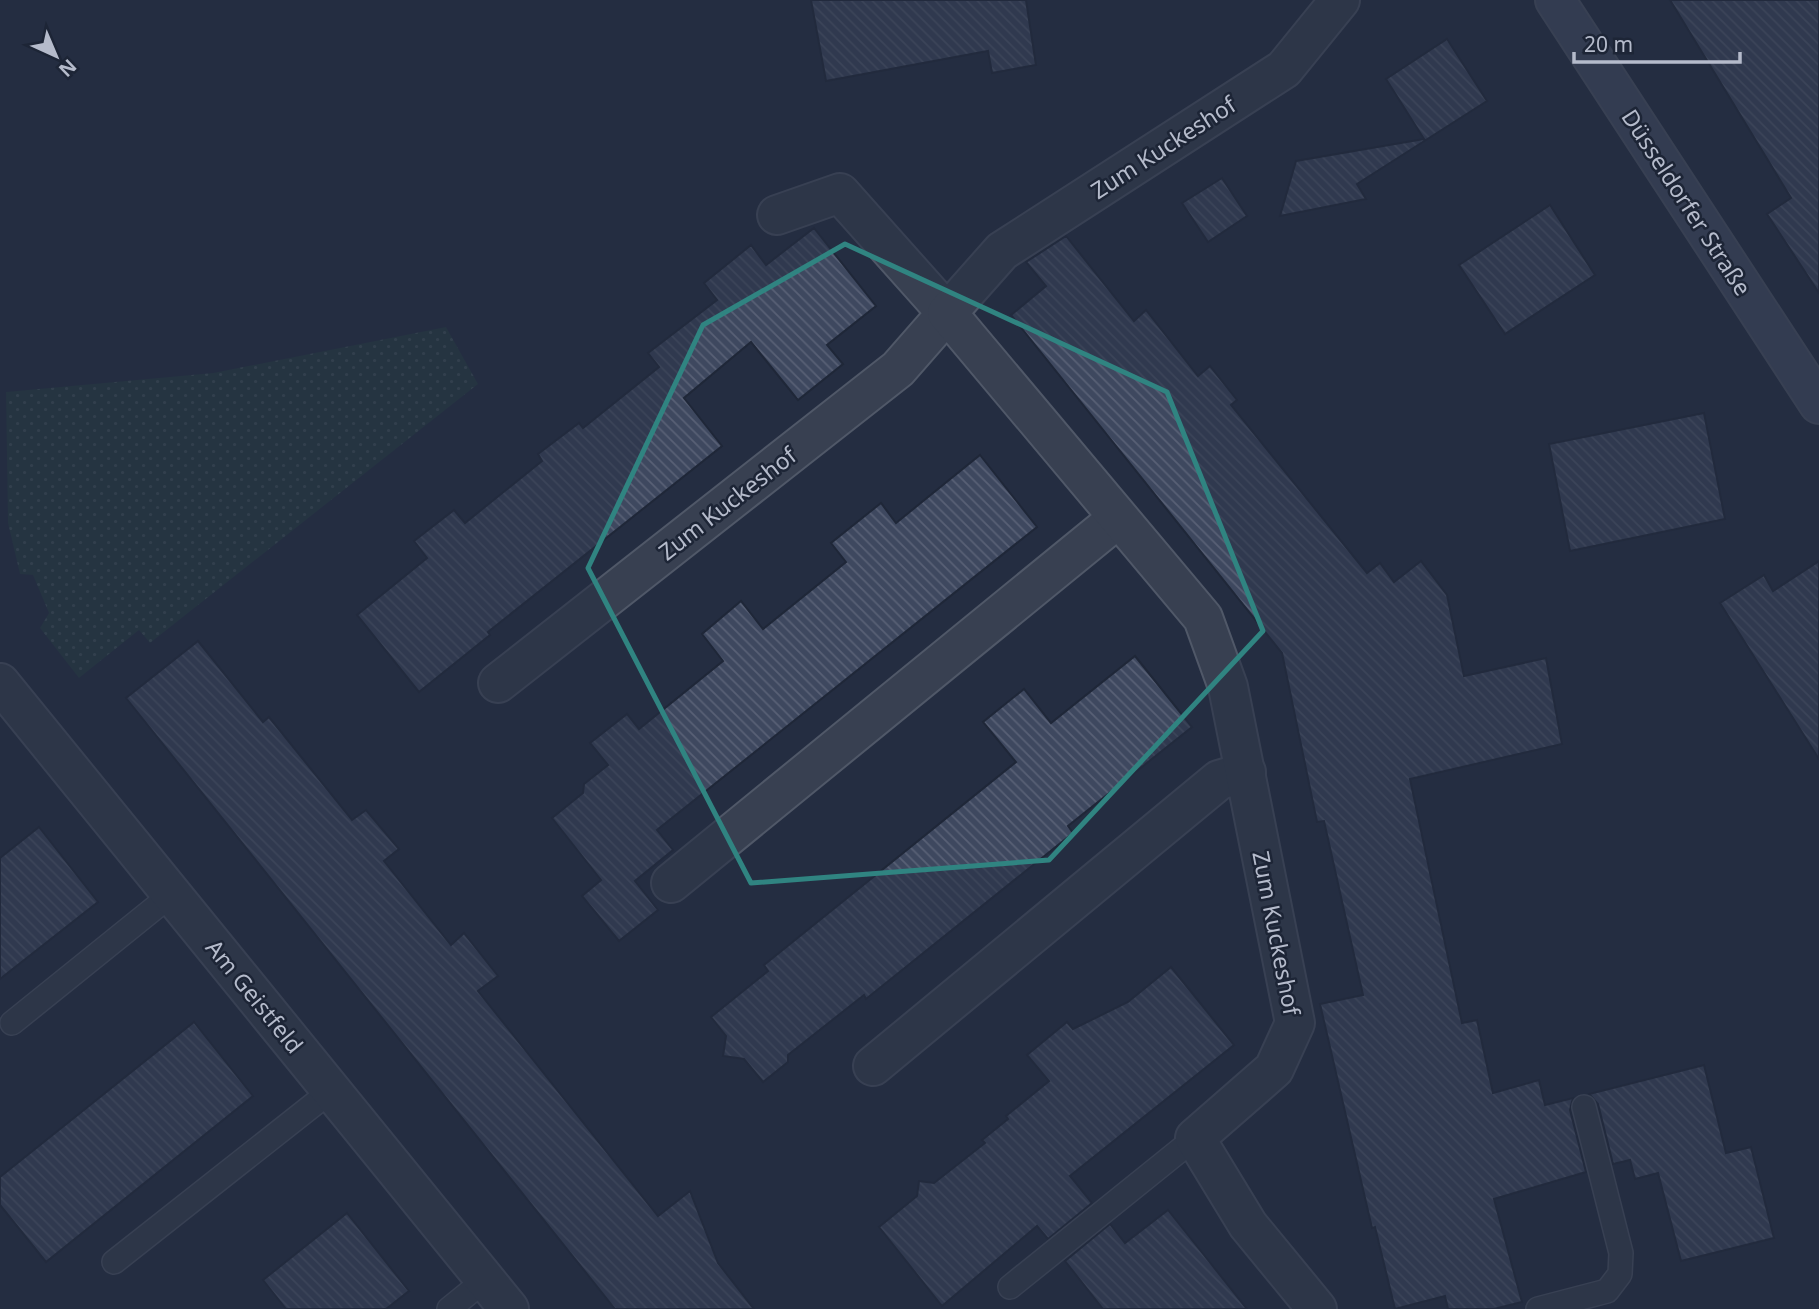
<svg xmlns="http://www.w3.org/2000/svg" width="1819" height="1309" font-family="'Noto Sans',sans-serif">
<defs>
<pattern id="park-dots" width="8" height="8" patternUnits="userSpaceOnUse" patternTransform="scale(1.75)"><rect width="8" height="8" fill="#263c42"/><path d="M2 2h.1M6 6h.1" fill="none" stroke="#43565c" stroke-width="1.8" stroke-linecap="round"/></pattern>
<pattern id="building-back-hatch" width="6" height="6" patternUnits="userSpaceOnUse" patternTransform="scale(1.75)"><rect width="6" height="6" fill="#3e485f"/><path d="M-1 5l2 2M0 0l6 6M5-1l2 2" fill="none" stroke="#586075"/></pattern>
</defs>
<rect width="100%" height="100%" fill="#242d41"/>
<!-- park -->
<polygon fill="url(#park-dots)" points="446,327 478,384 150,643 139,630 79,678 40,628 49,613 33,575 20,574 8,523 6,392 213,373"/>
<!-- building -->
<g fill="url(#building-back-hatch)" stroke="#1f2738" stroke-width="2">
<polygon points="811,0 1026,0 1036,65 992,73 988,51 826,81"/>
<polygon points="1670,0 1819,0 1819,293 1767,214 1791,198"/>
<polygon points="1447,39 1487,101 1357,184 1366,199 1280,216 1296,161 1424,139 1386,79"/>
<polygon points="1222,178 1247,216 1208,242 1182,203"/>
<polygon points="1550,205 1595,275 1505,334 1459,265"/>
<polygon points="814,228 876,306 827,345 843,364 798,400 751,342 684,398 722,446 488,632 490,635 419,692 357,615 427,558 414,541 454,510 465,523 542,461 538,454 579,423 583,428 659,367 648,353 717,300 704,283 751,245 766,265"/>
<polygon points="1066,236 1134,321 1146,310 1198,376 1210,366 1237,400 1231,405 1367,573 1380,563 1394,582 1421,561 1447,595 1464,676 1546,658 1562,744 1410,779 1462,1023 1477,1020 1493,1093 1539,1080 1545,1105 1573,1098 1570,1110 1586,1172 1494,1199 1522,1302 1494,1309 1448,1309 1445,1296 1395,1309 1375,1227 1372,1228 1320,1004 1363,995 1324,821 1317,822 1282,653 1011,315 1046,286 1026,262"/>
<polygon points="1704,413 1725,519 1570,551 1549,444"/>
<polygon points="980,455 1037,527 657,830 673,850 635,881 658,910 619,941 582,896 601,880 552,818 583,793 584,784 608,765 590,743 627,714 639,729 723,661 702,634 741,601 763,629 846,562 831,543 881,503 896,523"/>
<polygon points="1819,561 1819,759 1720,603 1764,575 1773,591"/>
<polygon points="198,641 263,722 269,717 352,820 366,810 399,849 384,861 451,945 464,933 498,976 478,991 658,1216 690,1191 718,1263 754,1309 615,1309 126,698"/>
<polygon points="1135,656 1192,727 1068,826 1073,833 866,999 864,995 788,1055 788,1062 763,1082 744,1059 723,1056 726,1036 711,1017 768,971 764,965 1016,762 983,722 1024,689 1051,723"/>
<polygon points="39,827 98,902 0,979 0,858"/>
<polygon points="1171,967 1234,1045 1070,1176 1092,1203 1048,1239 1037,1226 942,1306 879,1227 917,1196 919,1181 934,1183 985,1143 982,1140 1008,1119 1006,1116 1049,1081 1027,1055 1067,1022 1073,1029 1128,1002"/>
<polygon points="194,1022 253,1096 46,1262 0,1205 0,1177"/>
<polygon points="1704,1065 1726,1153 1751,1147 1774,1238 1681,1261 1658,1173 1635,1179 1630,1160 1613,1164 1598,1104 1589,1094"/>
<polygon points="1168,1210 1204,1255 1247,1309 1103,1309 1065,1261 1110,1224 1125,1243"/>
<polygon points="347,1213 409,1291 386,1309 286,1309 263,1280"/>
</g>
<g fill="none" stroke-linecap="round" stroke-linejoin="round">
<defs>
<g id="service">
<polyline points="12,1023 172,894"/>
<polyline points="114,1262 332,1090"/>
<polyline points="1010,1287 1195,1138"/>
<polyline points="449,1309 486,1279"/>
<polyline points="1538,1309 1607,1291 1620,1274 1621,1253 1584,1107"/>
</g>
<g id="minor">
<polyline points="0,683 509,1309"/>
<polyline points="498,683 898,369 947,313 840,193 777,215"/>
<polyline points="671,883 1117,519"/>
<polyline points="873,1066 1219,780 1246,772"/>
<polyline points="1317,1309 1248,1225 1195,1138 1274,1069 1295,1023 1228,687 1203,618 947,313 1002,251 1284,69 1340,0"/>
</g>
<polyline id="secondary" points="1555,0 1819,404"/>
</defs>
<!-- service casing -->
<use href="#service" stroke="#505868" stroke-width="26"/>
<!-- minor casing -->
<use href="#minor" stroke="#505868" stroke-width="42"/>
<!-- secondary casing -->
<use href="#secondary" stroke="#505868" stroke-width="42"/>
<!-- service -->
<use href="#service" stroke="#384051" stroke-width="23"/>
<!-- minor -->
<use href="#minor" stroke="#384051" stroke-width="38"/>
<!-- secondary -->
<use href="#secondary" stroke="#464e64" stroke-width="38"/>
</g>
<!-- marked area -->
<path d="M0 0H1819V1309H0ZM845 244 1167 392 1263 631 1049 860 751 883 588 568 703 325Z" fill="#242d41" fill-opacity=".55" fill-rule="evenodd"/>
<path fill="none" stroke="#308481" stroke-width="5" stroke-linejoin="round" d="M845 244 1167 392 1263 631 1049 860 751 883 588 568 703 325Z"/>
<g text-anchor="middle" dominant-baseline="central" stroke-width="5" stroke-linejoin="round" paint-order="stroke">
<!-- street labels -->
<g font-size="23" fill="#b5bbcb" stroke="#1d2536">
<text transform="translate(1163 147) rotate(-33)">Zum Kuckeshof</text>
<text transform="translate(1687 202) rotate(57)">Düsseldorfer Straße</text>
<text transform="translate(727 503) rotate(-38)">Zum Kuckeshof</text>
<text transform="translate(1277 933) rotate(79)">Zum Kuckeshof</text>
<text transform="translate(255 996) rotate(51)">Am Geistfeld</text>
</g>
</g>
<!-- north arrow -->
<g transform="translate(56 56) rotate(136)" stroke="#1d2536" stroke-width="5" paint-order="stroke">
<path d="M0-5L12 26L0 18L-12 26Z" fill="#b5bbcb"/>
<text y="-10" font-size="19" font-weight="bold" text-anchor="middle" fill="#b5bbcb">N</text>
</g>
<!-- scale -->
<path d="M1574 52v10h166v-10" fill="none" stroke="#b5bbcb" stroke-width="3.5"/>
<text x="1584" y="52" font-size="21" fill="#b5bbcb" stroke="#1d2536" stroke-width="5" paint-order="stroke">20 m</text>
</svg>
